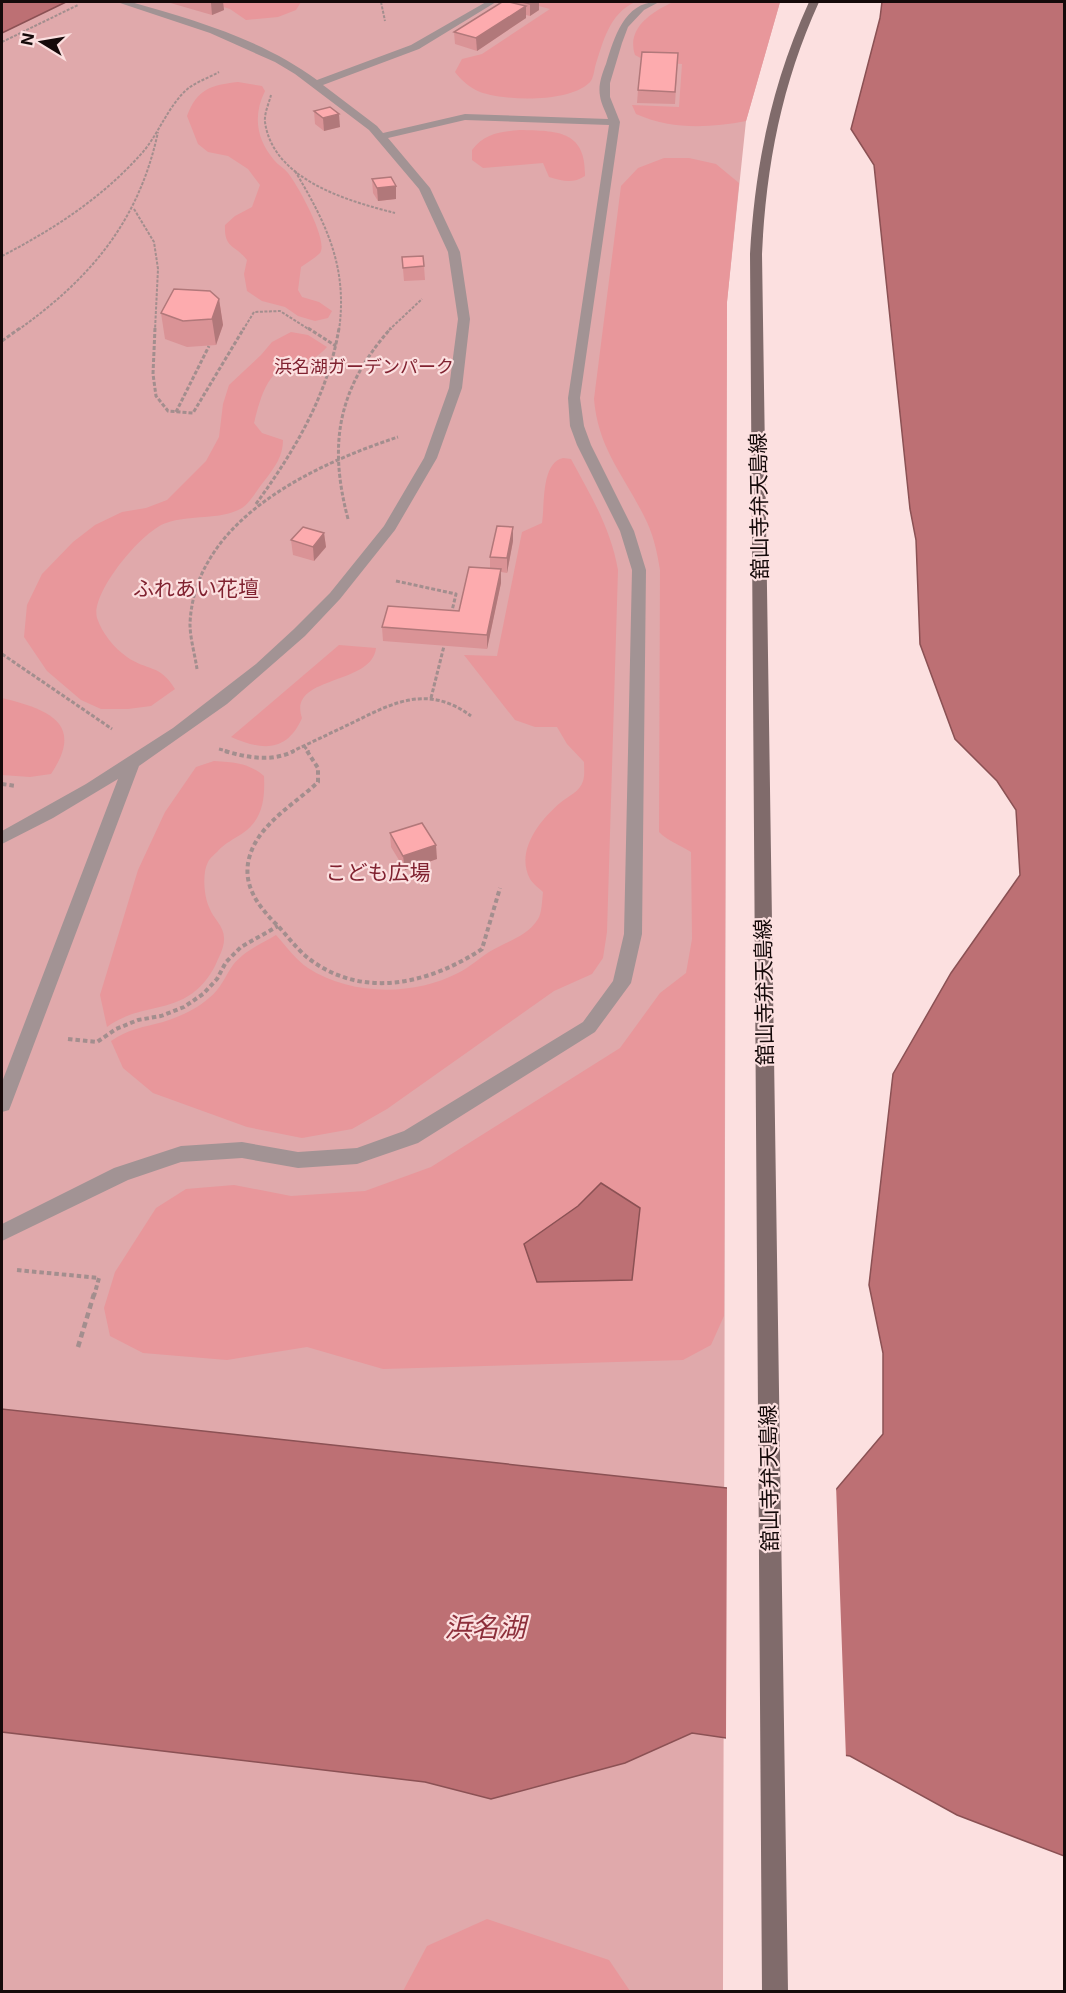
<svg xmlns="http://www.w3.org/2000/svg" width="1066" height="1993" font-family="Inter,'Noto Sans JP',sans-serif">
<rect width="100%" height="100%" fill="#fce0e0"/>
<!-- green -->
<polygon fill="#e0a9ab" points="2,2 780,2 746,121 727,302 723,1991 2,1991"/>
<!-- forest -->
<g fill="#e8979b" fill-rule="evenodd">
<polygon points="207,2 301,2 296,10 278,17 246,20 230,9"/>
<path d="M532 2H635C609 14 603 42 595 67 594 72 593 80 589 83 568 103 505 101 480 92 470 88 461 80 455 72L462 59 482 54 550 9 535 5Z"/>
<path d="M673 2H780L746 121C709 128 672 130 636 114L632 105 679 107 682 64 648 62 635 55C626 28 652 12 673 2Z"/>
<path d="M238 82 262 86 265 91C253 115 256 139 274 160 278 165 284 168 288 173 297 184 329 241 320 253 315 258 307 263 301 267L298 290 302 297 319 302 332 311 328 318 315 321 298 316 285 307 262 301 247 291 244 274 247 260C235 244 224 249 225 225L235 216 252 207 260 185 248 169 228 156 208 152 198 144 187 116C197 89 211 85 238 82Z"/>
<path d="M520 130C557 131 586 130 585 176 573 184 562 181 549 177L543 163 483 168 472 160V150C485 133 500 132 520 130Z"/>
<path d="M664 158H689L716 164 739 183 727 302 724 1316 711 1345 683 1360 383 1369 307 1347 227 1360 143 1353 110 1336 104 1308 115 1272 156 1208 186 1189 234 1185 291 1196 365 1191 431 1167 620 1048 660 993 686 973 692 939 691 852C680 845 668 841 659 832L660 570C657 551 653 533 644 516 623 474 598 448 594 399L621 186 638 168ZM578 1206 537 1282 524 1244Z"/>
<path d="M291 332 308 335 327 347C313 363 304 359 286 366 265 375 259 404 254 423L262 433 283 440C283 456 275 467 265 480 258 488 250 503 242 508 219 521 191 514 166 523 143 530 90 593 97 618 102 633 114 648 127 657 147 671 160 664 175 689L151 706 128 709H101L81 700 47 671 24 637 27 605 42 574 73 542 95 525 122 512 146 508 167 500 206 461 219 437 223 404 229 385 261 355 272 342Z"/>
<path d="M563 458 571 459C591 496 611 529 618 570L607 932 603 958 592 974 554 991 387 1109 352 1129 302 1138 247 1127 153 1093 123 1068 111 1041C128 1029 144 1027 163 1022 179 1017 197 1009 209 998 221 989 225 976 233 965 244 951 261 944 276 935 286 946 296 960 308 968 351 996 414 996 458 973 470 967 478 959 489 952 505 942 527 937 538 919 542 913 542 900 543 892 539 888 533 884 530 879 515 851 540 820 560 803 568 796 580 792 583 781 585 775 584 768 584 762L567 744 557 727H535L515 720 464 655 497 656 522 532 542 523C545 504 541 463 563 458Z"/>
<path d="M339 645 376 648C372 686 287 675 302 718 287 752 263 751 231 737Z"/>
<path d="M2 698C46 709 86 722 51 774L30 777 2 775Z"/>
<path d="M214 761C233 762 249 763 264 776 265 799 263 819 243 833 234 839 225 843 217 852 215 854 210 858 208 862 202 873 204 896 209 907 213 919 225 926 224 940 224 948 218 959 215 966 187 1019 144 999 107 1027L100 995 138 870 165 812 196 767Z"/>
<polygon points="487,1919 609,1960 630,1991 403,1991 427,1946"/>
</g>
<!-- water -->
<g fill="#bd7074" stroke="#8b5154" stroke-width="1.5">
<polygon points="2,2 66,2 2,33"/>
<polygon points="882,2 1064,2 1064,1856 957,1815 850,1756 692,1733 625,1763 491,1799 425,1782 2,1732 2,1409 828,1499 883,1434 883,1353 869,1285 893,1074 951,973 1020,875 1016,810 997,781 955,739 920,644 916,540 910,509 874,165 851,129 880,18"/>
<polygon points="601,1183 640,1208 632,1280 537,1282 524,1244 578,1206"/>
</g>
<!-- pier -->
<polygon fill="#fce0e0" points="727,1485 827,1496 836,1485 846,1758 726,1741"/>
<g fill="none" stroke-linecap="round" stroke-linejoin="round">
<!-- path-far3 -->
<g stroke="#a38e8e" stroke-width="2" stroke-dasharray="3 1.5" stroke-linecap="butt">
<polyline points="381,2 385,21"/>
<polyline points="2,42 78,5"/>
<path d="M271 95C269 103 264 114 265 122 273 180 348 201 395 213"/>
<path d="M295 171C326 223 348 267 339 330"/>
<polyline points="134,209 154,242 158,269 155,330"/>
<path d="M2 256C54 229 102 198 142 153 159 134 169 103 190 87 199 81 210 77 219 72"/>
<path d="M18 330C91 278 139 221 158 132"/>
<polyline points="243,330 254,312 280,311 310,330"/>
<polyline points="389,330 422,299"/>
</g>
<!-- path-far2 -->
<g stroke="#a38e8e" stroke-width="3" stroke-dasharray="4 2" stroke-linecap="butt">
<polyline points="155,328 153,374 156,396 168,411 193,413 244,328"/>
<polyline points="308,328 336,346"/>
<polyline points="2,341 20,328"/>
<polyline points="176,412 209,346"/>
<path d="M256 504C295 450 328 395 339 328"/>
<path d="M348 519C328 443 338 388 391 328"/>
<polyline points="396,581 456,594 451,615"/>
<polyline points="2,654 112,729"/>
<path d="M197 669C195 655 190 638 190 624 194 520 313 465 398 437"/>
<polyline points="431,698 444,646"/>
<polyline points="304,746 309,752"/>
<polyline points="219,749 230,752"/>
<path d="M291 752C312 742 333 732 354 722 396 701 429 685 471 716"/>
</g>
<!-- path-far1 -->
<g stroke="#a38e8e" stroke-width="4" stroke-dasharray="4.5 3" stroke-linecap="butt">
<path d="M225 751C248 758 272 762 294 751"/>
<path d="M307 751 318 768V782C295 804 260 823 250 855 241 883 257 905 276 924 288 936 299 953 315 963 368 999 432 982 482 949L500 888"/>
<polyline points="2,784 16,786"/>
<polyline points="68,1039 97,1042 116,1029 138,1020 161,1016 184,1007 203,994 217,979 226,962 241,947 278,926"/>
<polyline points="17,1270 99,1278 94,1296"/>
</g>
<!-- path -->
<polyline stroke="#a38e8e" stroke-width="4.5" stroke-dasharray="6 4" stroke-linecap="butt" points="78,1347 94,1294"/>
<!-- lane -->
<path fill="#a29394" fill-rule="evenodd" d="M117 2H131C195 20 263 40 317 80L411 45 486 2H496L419 49 323 85 377 126 383 133 465 114 608 119C606 112 601 104 600 96 598 85 602 74 606 64 614 38 625 0 659 2L644 10 628 27 622 43 610 83V97L620 122 580 398 584 426 591 445 634 531 646 570 642 934 631 983 595 1032 418 1143 357 1164 298 1168 242 1158 181 1162 128 1180 2 1241V1224L114 1168 181 1146 242 1142 298 1152 357 1148 404 1131 583 1022 613 981 624 934 632 570 620 531 577 445 570 426 568 398 609 125 465 120 388 138 430 188 460 252 470 319 462 388 437 458 395 530 340 599 305 636 227 704 139 766 11 1105 9 1110 2 1112V1082L118 779 53 818 2 844V831L86 784 173 728 256 664 294 629 330 593 384 526 424 458 449 388 458 319 448 252 419 189 369 130 295 74 275 62 210 33Z"/>
<!-- secondary -->
<path fill="#806b6b" fill-rule="evenodd" d="M809 2H819C782 83 766 165 762 254L788 1992H762L750 254C755 165 772 83 809 2Z"/>
</g>
<!-- wall -->
<g fill="#da9396">
<polygon points="167,2 223,2 224,10 212,15"/>
<polygon points="502,2 539,2 539,10 530,16 526,15 526,18 477,51 455,44 454,32"/>
<polygon points="678,53 675,104 637,103 638,90"/>
<polygon points="314,111 340,127 324,131 315,124"/>
<polygon points="372,179 396,186 396,199 378,201 373,193"/>
<polygon points="402,257 424,266 425,280 404,281"/>
<polygon points="219,299 223,325 216,345 187,347 165,339 161,313"/>
<polygon points="324,533 326,547 314,561 293,555 291,540"/>
<polygon points="513,541 507,573 501,572 501,583 487,649 383,641 382,627 459,611 490,568 490,557"/>
<polygon points="390,833 437,859 405,870 391,847"/>
</g>
<!-- shaded-wall -->
<g fill="#b1787a">
<polygon points="213,2 223,2 224,10 212,15 211,3"/>
<polygon points="533,2 539,2 539,10 530,16 530,4"/>
<polygon points="526,6 526,18 477,51 476,38"/>
<polygon points="339,114 340,127 324,131 323,118"/>
<polygon points="396,186 396,199 378,201 377,188"/>
<polygon points="219,299 223,325 216,345 212,319"/>
<polygon points="513,527 513,541 507,573 507,558"/>
<polygon points="324,533 326,547 314,561 313,547"/>
<polygon points="501,569 501,583 487,649 487,635"/>
<polygon points="436,845 437,859 405,870 403,856"/>
</g>
<!-- building -->
<g fill="#fdabae" stroke="#b1787a" stroke-width="1.5">
<polygon points="502,2 509,2 526,6 476,38 454,32"/>
<polygon points="522,2 533,2 530,4"/>
<polygon points="642,52 678,53 675,92 638,90"/>
<polygon points="330,107 339,114 323,118 314,111"/>
<polygon points="391,177 396,186 377,188 372,179"/>
<polygon points="423,256 424,266 403,268 402,257"/>
<polygon points="174,289 210,291 219,299 212,319 183,321 161,313"/>
<polygon points="497,526 513,527 507,558 490,557"/>
<polygon points="303,527 324,533 313,547 291,540"/>
<polygon points="469,567 501,569 487,635 382,627 388,606 459,611"/>
<polygon points="422,823 436,845 403,856 390,833"/>
</g>
<g text-anchor="middle" dominant-baseline="central" stroke-width="4.5" stroke-linejoin="round" paint-order="stroke">
<!-- far-park labels -->
<g font-size="18" fill="#802230" stroke="#fce0e0">
<text x="364" y="366">浜名湖ガーデンパーク</text>
</g>
<!-- street labels -->
<g font-size="21" fill="#150a0a" stroke="#fce0e0">
<text transform="translate(759 506) rotate(-91)">舘山寺弁天島線</text>
<text transform="translate(764 992) rotate(-91)">舘山寺弁天島線</text>
<text transform="translate(769 1478) rotate(-91)">舘山寺弁天島線</text>
</g>
<!-- park labels -->
<g font-size="21" fill="#802230" stroke="#fce0e0">
<text x="196" y="588">ふれあい花壇</text>
<text x="378" y="872">こども広場</text>
</g>
<!-- near-water labels -->
<g font-size="27" font-style="italic" fill="#8d2f3b" stroke="#fce0e0">
<text x="485" y="1627">浜名湖</text>
</g>
</g>
<!-- border -->
<rect width="1066" height="1993" fill="none" stroke="#150a0a" stroke-width="6"/>
<!-- north arrow -->
<g transform="translate(42 42) rotate(281)" stroke="#fce0e0" stroke-width="4.5" paint-order="stroke">
<path d="M0-4.5L10 22L0 15L-10 22Z" fill="#150a0a"/>
<text y="-9" font-size="16" font-weight="bold" text-anchor="middle" fill="#150a0a">N</text>
</g>
</svg>
